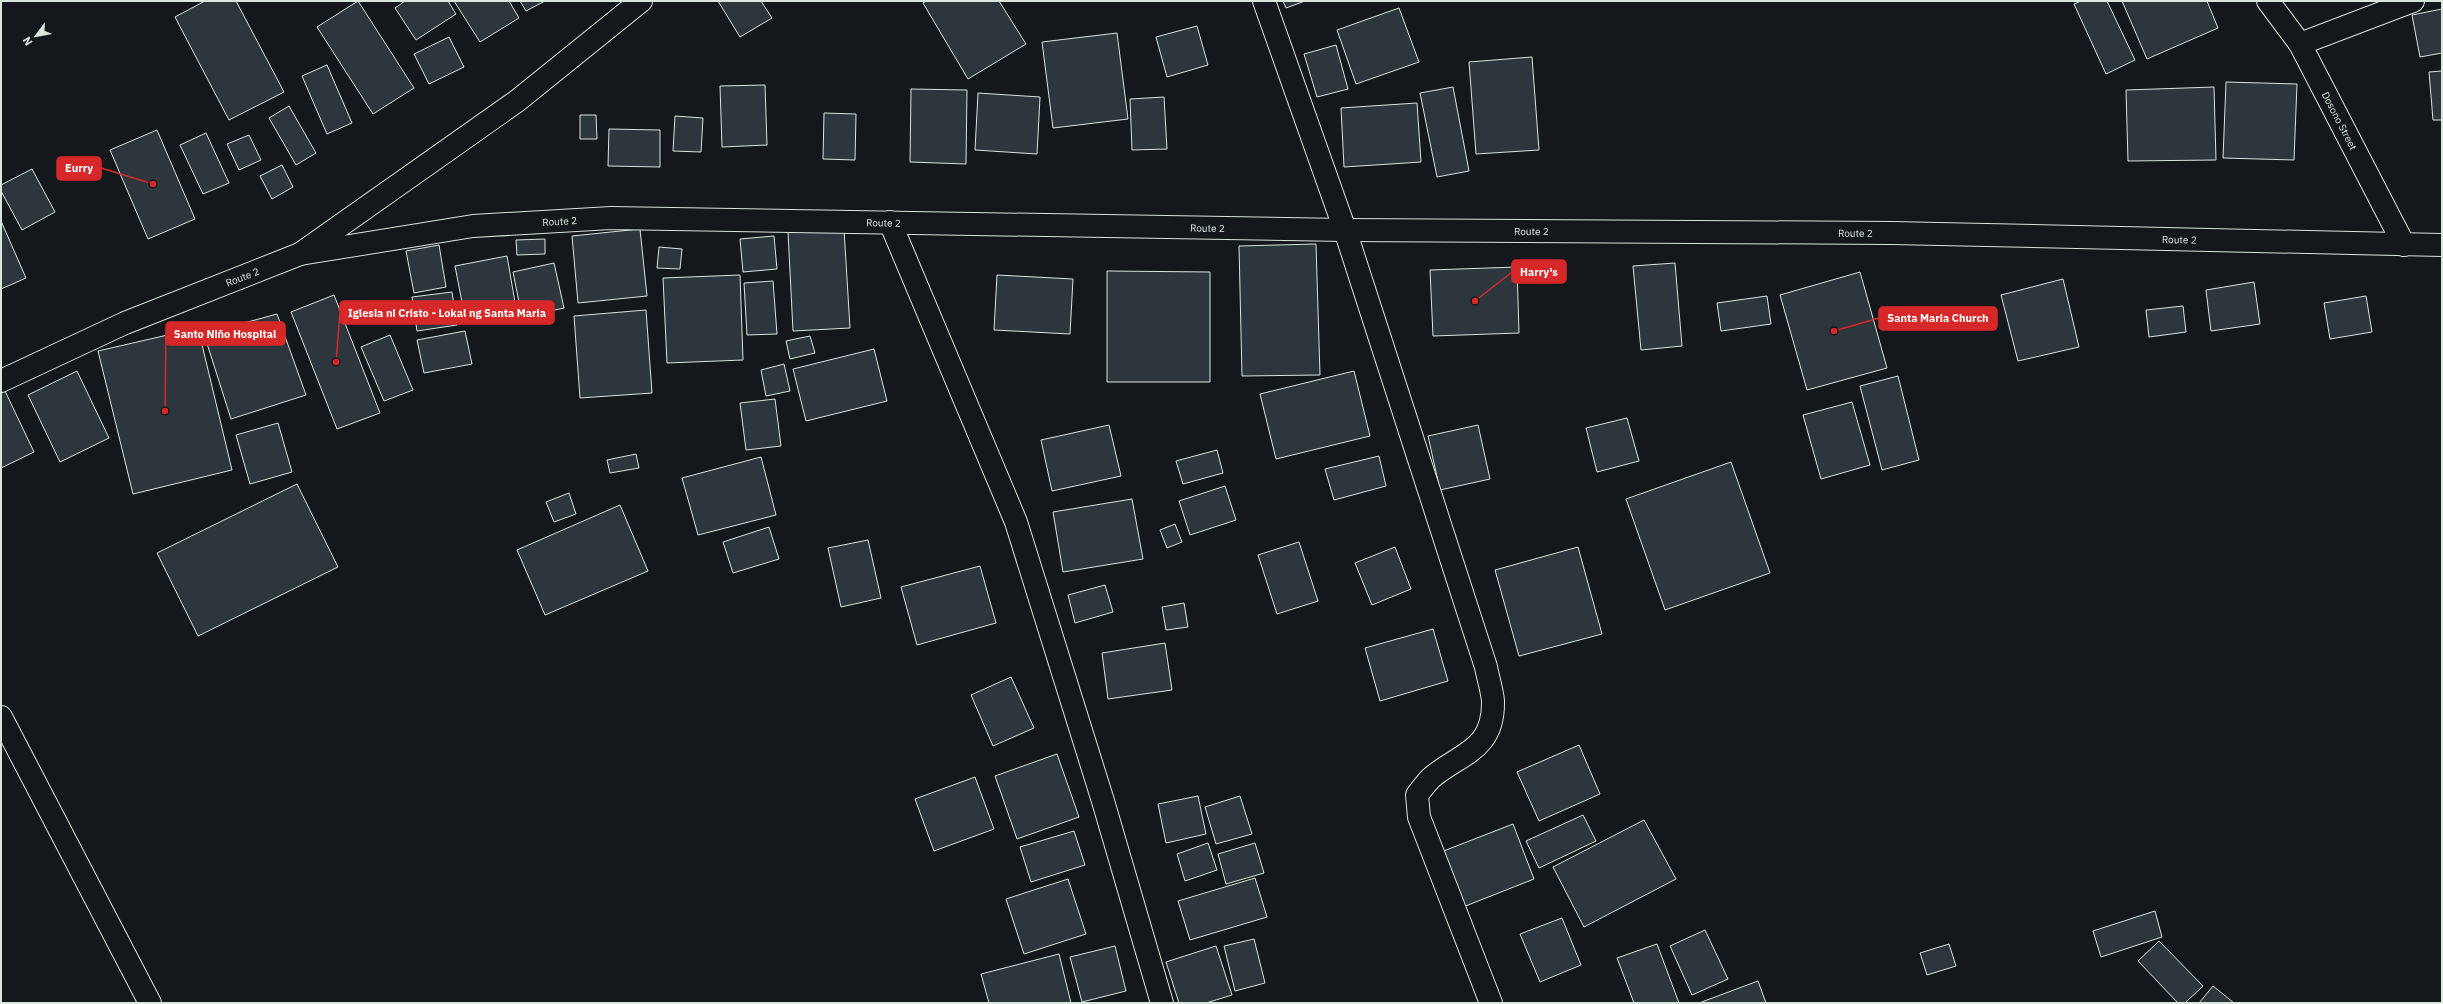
<svg xmlns="http://www.w3.org/2000/svg" width="2443" height="1004" font-family="'IBM Plex Sans',sans-serif">
<rect width="100%" height="100%" fill="#14181c"/>
<!-- building -->
<g fill="#2c363c" stroke="#d8e6dc">
<polygon points="205,1 236,1 284,92 229,120 175,17"/>
<polygon points="358,1 414,88 373,114 317,27"/>
<polygon points="405,1 448,1 456,14 416,40 395,8"/>
<polygon points="454,1 509,1 519,18 480,42"/>
<polygon points="520,1 545,1 526,11"/>
<polygon points="718,1 761,1 772,18 740,37"/>
<polygon points="926,1 999,1 1026,44 968,79 923,3"/>
<polygon points="1283,1 1305,1 1286,8"/>
<polygon points="2081,1 2107,1 2135,60 2106,74 2074,4"/>
<polygon points="2122,1 2207,1 2218,28 2147,59"/>
<polygon points="1399,8 1419,62 1356,84 1337,30"/>
<polygon points="2442,9 2442,53 2420,57 2412,15"/>
<polygon points="1197,26 1208,65 1167,77 1156,37"/>
<polygon points="1117,33 1128,119 1053,128 1042,42"/>
<polygon points="449,37 464,67 429,84 414,54"/>
<polygon points="1336,45 1348,89 1317,97 1304,54"/>
<polygon points="1532,57 1539,150 1476,154 1469,62"/>
<polygon points="327,65 352,123 327,134 302,76"/>
<polygon points="2442,71 2442,120 2433,120 2429,72"/>
<polygon points="2226,82 2297,84 2294,160 2223,158"/>
<polygon points="765,85 767,145 722,147 720,86"/>
<polygon points="1453,87 1469,171 1437,177 1420,93"/>
<polygon points="2214,87 2216,160 2128,161 2126,90"/>
<polygon points="911,89 967,90 966,164 910,162"/>
<polygon points="978,93 1040,97 1037,154 975,150"/>
<polygon points="1164,97 1167,149 1132,150 1130,99"/>
<polygon points="1417,103 1421,162 1344,167 1341,108"/>
<polygon points="289,106 316,153 296,165 269,118"/>
<polygon points="824,113 856,114 855,160 823,159"/>
<polygon points="580,115 596,115 597,139 580,139"/>
<polygon points="675,116 703,118 701,152 673,151"/>
<polygon points="609,129 660,130 660,167 608,166"/>
<polygon points="157,130 195,219 148,239 110,150"/>
<polygon points="206,133 229,183 203,194 180,145"/>
<polygon points="249,135 261,160 239,170 227,144"/>
<polygon points="282,165 293,187 272,199 260,176"/>
<polygon points="32,169 55,212 22,230 1,191 1,185"/>
<polygon points="1,221 26,278 1,289"/>
<polygon points="640,229 647,296 578,303 572,236"/>
<polygon points="844,229 850,328 793,331 788,232"/>
<polygon points="774,236 777,269 743,272 740,239"/>
<polygon points="545,239 545,254 517,255 516,240"/>
<polygon points="1316,244 1320,375 1242,376 1239,246"/>
<polygon points="439,245 446,287 414,293 406,251"/>
<polygon points="659,247 682,249 680,269 657,268"/>
<polygon points="507,256 516,308 465,318 455,266"/>
<polygon points="554,263 564,308 522,317 513,272"/>
<polygon points="1675,263 1682,346 1641,350 1633,266"/>
<polygon points="1517,267 1519,333 1433,336 1430,270"/>
<polygon points="1107,271 1210,272 1210,382 1107,382"/>
<polygon points="1860,272 1887,368 1807,390 1780,295"/>
<polygon points="740,275 743,360 667,363 663,278"/>
<polygon points="997,275 1073,279 1070,334 994,330"/>
<polygon points="2063,279 2079,347 2018,361 2001,295"/>
<polygon points="773,281 777,334 747,335 744,283"/>
<polygon points="2254,282 2260,324 2211,331 2206,290"/>
<polygon points="452,292 457,325 417,331 412,297"/>
<polygon points="334,295 380,413 337,429 291,312"/>
<polygon points="1767,296 1771,324 1721,331 1717,303"/>
<polygon points="2366,296 2372,332 2330,339 2324,303"/>
<polygon points="2183,306 2186,332 2149,337 2146,310"/>
<polygon points="646,310 652,393 580,398 574,316"/>
<polygon points="277,314 306,395 231,419 204,334"/>
<polygon points="198,328 232,470 133,494 98,351"/>
<polygon points="465,331 472,364 424,373 417,340"/>
<polygon points="390,335 413,390 384,401 361,347"/>
<polygon points="810,336 815,353 790,359 786,341"/>
<polygon points="874,349 887,401 806,421 793,369"/>
<polygon points="784,364 790,391 766,396 761,370"/>
<polygon points="77,371 109,438 60,462 28,395"/>
<polygon points="1354,371 1370,436 1276,459 1260,394"/>
<polygon points="1898,376 1919,460 1882,470 1860,386"/>
<polygon points="5,391 34,452 1,468 1,393"/>
<polygon points="775,399 781,446 746,450 740,403"/>
<polygon points="1852,402 1870,465 1821,479 1803,415"/>
<polygon points="1627,418 1639,461 1597,472 1586,428"/>
<polygon points="278,423 292,472 250,484 236,435"/>
<polygon points="1109,425 1121,476 1052,491 1041,440"/>
<polygon points="1478,425 1490,479 1440,490 1428,436"/>
<polygon points="1217,450 1223,473 1183,484 1176,461"/>
<polygon points="636,454 639,468 610,473 607,460"/>
<polygon points="1379,456 1386,486 1334,500 1325,469"/>
<polygon points="761,457 776,515 698,535 682,478"/>
<polygon points="1731,462 1770,573 1665,610 1626,499"/>
<polygon points="297,484 338,567 198,636 157,553"/>
<polygon points="1225,486 1236,520 1190,535 1179,501"/>
<polygon points="569,493 576,514 554,522 546,502"/>
<polygon points="1132,499 1143,559 1063,572 1053,512"/>
<polygon points="620,505 648,571 545,615 517,550"/>
<polygon points="1175,524 1182,542 1167,548 1160,530"/>
<polygon points="769,527 779,559 733,573 723,542"/>
<polygon points="868,540 881,598 841,607 828,548"/>
<polygon points="1299,542 1318,601 1277,614 1258,555"/>
<polygon points="1395,547 1411,589 1372,605 1355,563"/>
<polygon points="1578,547 1602,634 1519,656 1495,570"/>
<polygon points="980,566 996,623 917,645 901,587"/>
<polygon points="1105,585 1113,612 1075,623 1068,595"/>
<polygon points="1184,603 1188,627 1166,630 1162,607"/>
<polygon points="1433,629 1448,681 1380,701 1365,648"/>
<polygon points="1165,643 1172,690 1108,699 1102,653"/>
<polygon points="1011,677 1034,728 993,746 971,695"/>
<polygon points="1579,745 1600,794 1539,821 1517,772"/>
<polygon points="1057,754 1079,817 1017,839 995,776"/>
<polygon points="975,777 994,829 934,851 915,799"/>
<polygon points="1198,796 1206,834 1166,843 1158,804"/>
<polygon points="1240,796 1252,834 1216,844 1205,807"/>
<polygon points="1583,815 1596,841 1539,868 1526,841"/>
<polygon points="1644,820 1676,879 1584,927 1553,867"/>
<polygon points="1513,824 1534,879 1463,907 1441,852"/>
<polygon points="1074,831 1085,865 1031,882 1020,847"/>
<polygon points="1208,843 1217,870 1185,881 1177,854"/>
<polygon points="1255,843 1264,873 1226,884 1218,854"/>
<polygon points="1255,878 1267,917 1190,940 1178,901"/>
<polygon points="1068,879 1086,934 1024,954 1006,899"/>
<polygon points="2155,911 2162,937 2101,957 2093,931"/>
<polygon points="1562,918 1581,965 1540,982 1520,934"/>
<polygon points="1705,930 1728,979 1692,995 1670,946"/>
<polygon points="1254,939 1265,983 1235,991 1224,946"/>
<polygon points="2159,941 2203,986 2185,1003 2178,1003 2138,961"/>
<polygon points="1657,944 1679,1003 1634,1003 1617,958"/>
<polygon points="1949,944 1956,966 1927,975 1920,953"/>
<polygon points="1115,946 1126,991 1082,1002 1070,957"/>
<polygon points="1216,946 1232,995 1206,1003 1179,1003 1166,962"/>
<polygon points="1059,954 1071,1003 989,1003 981,974"/>
<polygon points="1758,981 1766,1003 1699,1003"/>
<polygon points="2213,986 2234,1003 2199,1003"/>
</g>
<g fill="none" stroke-linecap="round" stroke-linejoin="round">
<defs>
<g id="minor">
<path d="M1264 1 1345 230 1486 667C1488 678 1492 690 1493 701 1494 751 1460 753 1431 778 1426 783 1421 790 1417 795L1419 817 1491 1003"/>
<path id="s1" d="M2268 1 2300 44 2404 245"/>
<polyline points="2300,44 2413,1"/>
<polyline points="890,222 1016,522 1103,801 1162,1003"/>
<polyline points="1,717 150,1003"/>
</g>
<polyline id="secondary" points="300,254 517,101 641,1"/>
<g id="trunk">
<path id="s2" d="M1 381 125 323 300 254 473 226 611 218 1345 230 1892 233 2442 245"/>
</g>
</defs>
<!-- minor casing -->
<use href="#minor" stroke="#d8e6dc" stroke-width="24"/>
<!-- secondary casing -->
<use href="#secondary" stroke="#d8e6dc" stroke-width="24"/>
<!-- trunk casing -->
<use href="#trunk" stroke="#d8e6dc" stroke-width="24"/>
<!-- minor -->
<use href="#minor" stroke="#14181c" stroke-width="22"/>
<!-- secondary -->
<use href="#secondary" stroke="#14181c" stroke-width="22"/>
<!-- trunk -->
<use href="#trunk" stroke="#14181c" stroke-width="22"/>
</g>
<g text-anchor="middle" dominant-baseline="central" stroke-width="3" stroke-linejoin="round" paint-order="stroke">
<!-- street labels -->
<g font-size="10" fill="#d8e6dc" stroke="#14181c">
<text stroke="none"><textPath href="#s1" startOffset="140">Dosono Street</textPath></text>
<text stroke="none"><textPath href="#s2" startOffset="587">Route 2</textPath></text>
<text stroke="none"><textPath href="#s2" startOffset="911">Route 2</textPath></text>
<text stroke="none"><textPath href="#s2" startOffset="1235">Route 2</textPath></text>
<text stroke="none"><textPath href="#s2" startOffset="1559">Route 2</textPath></text>
<text stroke="none"><textPath href="#s2" startOffset="1883">Route 2</textPath></text>
<text stroke="none"><textPath href="#s2" startOffset="2207">Route 2</textPath></text>
<text stroke="none"><textPath href="#s2" startOffset="263">Route 2</textPath></text>
</g>
</g>
<!-- callouts -->
<path fill="none" stroke="#d62828" stroke-width="1.5" d="M153 184L101 168M1475 301L1512 272M336 362L340 313M1834 331L1879 318M165 411L166 334"/>
<g fill="#d62828" stroke="#14181c" stroke-width="1.5">
<circle cx="153" cy="184" r="4"/>
<circle cx="1475" cy="301" r="4"/>
<circle cx="336" cy="362" r="4"/>
<circle cx="1834" cy="331" r="4"/>
<circle cx="165" cy="411" r="4"/>
</g>
<g fill="#d62828" stroke="#d62828" stroke-width="1.5">
<rect x="57" y="157" width="44" height="23" rx="4"/>
<rect x="1512" y="260" width="54" height="23" rx="4"/>
<rect x="340" y="301" width="214" height="23" rx="4"/>
<rect x="1879" y="307" width="118" height="23" rx="4"/>
<rect x="166" y="322" width="119" height="23" rx="4"/>
</g>
<g font-size="11" text-anchor="middle" font-weight="bold" fill="#fff">
<text x="79" y="172">Eurry</text>
<text x="1539" y="276">Harry's</text>
<text x="447" y="317">Iglesia ni Cristo - Lokal ng Santa Maria</text>
<text x="1938" y="322">Santa Maria Church</text>
<text x="225" y="338">Santo Niño Hospital</text>
</g>
<!-- border -->
<rect width="2443" height="1004" fill="none" stroke="#d8e6dc" stroke-width="4"/>
<!-- north arrow -->
<g transform="translate(36 36) rotate(238)" stroke="#14181c" stroke-width="3" paint-order="stroke">
<path d="M0-3L7 15L0 10L-7 15Z" fill="#d8e6dc"/>
<text y="-6" font-size="11" font-weight="bold" text-anchor="middle" fill="#d8e6dc">N</text>
</g>
</svg>
